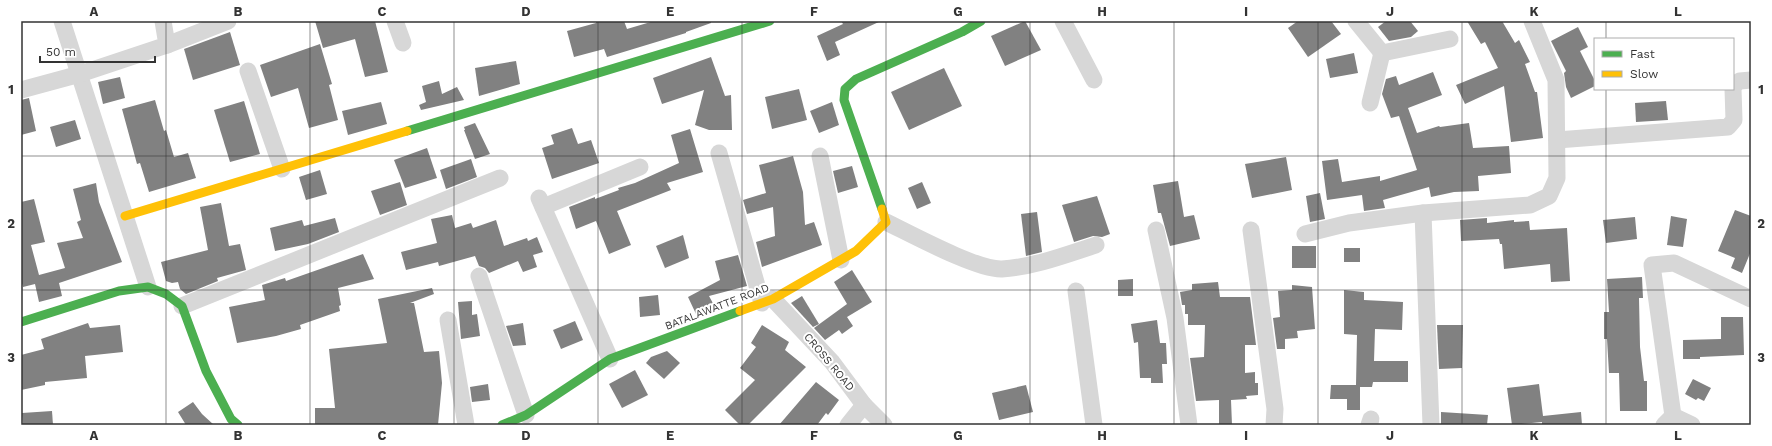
<svg xmlns="http://www.w3.org/2000/svg" width="1772" height="446" font-family="'Work Sans',sans-serif">
<rect width="100%" height="100%" fill="#fff"/>
<!-- building -->
<g fill="#818181">
<polygon points="315,21 375,21 388,72 365,77 355,39 323,48"/>
<polygon points="596,21 624,21 627,29 654,21 711,21 711,23 686,32 686,33 607,57 604,49 574,57 567,31 596,23"/>
<polygon points="841,21 881,21 835,42 840,55 827,61 817,36 843,24"/>
<polygon points="1025,21 1041,50 1005,66 991,36"/>
<polygon points="1298,21 1331,21 1341,34 1308,57 1288,28"/>
<polygon points="1386,21 1410,21 1418,31 1411,37 1389,41 1378,27"/>
<polygon points="1467,21 1502,21 1515,43 1519,40 1530,62 1525,64 1535,92 1537,92 1543,138 1511,142 1504,86 1465,104 1456,85 1498,68 1485,42 1481,44"/>
<polygon points="1578,27 1588,47 1580,51 1595,81 1595,86 1571,98 1566,87 1564,73 1566,71 1551,41"/>
<polygon points="230,32 240,65 193,80 184,49"/>
<polygon points="320,44 332,84 329,85 338,120 309,128 298,88 271,97 260,65"/>
<polygon points="1354,53 1358,73 1330,78 1326,59"/>
<polygon points="711,57 725,96 731,95 732,130 709,130 695,125 704,90 662,104 653,78"/>
<polygon points="516,61 520,84 479,96 475,68"/>
<polygon points="944,68 962,106 909,130 891,92"/>
<polygon points="1433,72 1442,95 1408,108 1417,133 1439,126 1440,127 1469,123 1473,148 1509,146 1511,173 1478,176 1479,191 1454,192 1431,197 1429,187 1383,200 1385,208 1364,211 1362,195 1327,200 1322,161 1338,159 1342,182 1380,176 1380,181 1417,170 1399,116 1391,118 1382,94 1386,79 1396,76 1399,85"/>
<polygon points="120,77 125,98 103,104 98,82"/>
<polygon points="439,81 442,94 457,87 464,100 421,110 419,105 426,102 422,86"/>
<polygon points="799,89 807,120 772,129 765,97"/>
<polygon points="29,98 36,131 21,135 21,100"/>
<polygon points="155,100 164,131 166,130 174,157 188,153 196,178 149,192 140,163 137,164 122,109"/>
<polygon points="244,101 260,154 230,162 214,110"/>
<polygon points="1666,101 1668,120 1636,122 1635,103"/>
<polygon points="381,102 387,124 348,135 342,111"/>
<polygon points="832,102 839,125 819,133 810,111"/>
<polygon points="75,120 81,139 56,147 50,127"/>
<polygon points="475,123 490,154 475,159 464,130 465,130 464,127"/>
<polygon points="572,128 578,144 591,140 599,163 552,179 542,148 554,144 551,135"/>
<polygon points="690,129 703,172 667,183 671,190 617,211 631,245 609,254 596,221 576,229 569,207 595,197 595,199 619,190 618,188 635,183 679,163 671,135"/>
<polygon points="427,148 437,178 405,188 394,160"/>
<polygon points="793,156 803,192 805,225 814,222 822,245 762,267 756,242 775,236 773,207 747,214 743,200 766,193 759,165"/>
<polygon points="1286,157 1292,190 1252,198 1245,164"/>
<polygon points="471,159 477,177 446,189 440,170"/>
<polygon points="852,166 858,187 838,193 833,171"/>
<polygon points="320,170 327,194 306,200 299,177"/>
<polygon points="1178,181 1184,217 1194,215 1200,239 1170,246 1161,213 1158,213 1153,185"/>
<polygon points="400,182 407,205 380,215 371,191"/>
<polygon points="922,182 931,203 917,209 908,188"/>
<polygon points="96,183 99,202 122,262 59,283 62,296 39,302 35,284 23,287 21,280 21,202 34,199 45,242 31,245 39,275 65,268 57,243 83,238 77,222 81,220 73,189"/>
<polygon points="1320,193 1325,219 1310,222 1306,196"/>
<polygon points="1097,196 1110,234 1102,237 1093,236 1074,242 1062,205"/>
<polygon points="221,203 229,246 240,244 246,270 217,278 218,281 186,294 180,289 178,282 172,283 166,281 161,262 208,250 200,207"/>
<polygon points="1735,210 1751,216 1751,251 1742,273 1731,268 1735,258 1718,251"/>
<polygon points="1037,212 1042,252 1026,256 1021,214"/>
<polygon points="452,215 455,228 471,223 473,228 496,220 504,246 527,238 528,241 537,237 543,252 533,255 537,267 523,272 518,261 489,273 485,268 479,266 475,256 439,266 438,262 406,270 401,252 437,243 431,219"/>
<polygon points="1671,216 1687,219 1683,247 1667,245"/>
<polygon points="1635,217 1637,239 1606,243 1603,220"/>
<polygon points="335,218 339,232 308,244 275,251 270,228 302,220 304,226"/>
<polygon points="1487,218 1487,223 1514,220 1514,222 1529,221 1530,230 1567,228 1570,281 1551,282 1550,264 1504,269 1502,244 1500,244 1499,239 1461,241 1460,220"/>
<polygon points="683,235 689,258 665,268 656,246"/>
<rect x="1292" y="246" width="24" height="22"/>
<rect x="1344" y="248" width="16" height="14"/>
<polygon points="363,254 374,279 338,288 341,305 339,306 340,311 300,325 301,329 276,336 237,343 229,307 265,300 262,285 285,278 286,281"/>
<polygon points="738,255 747,286 709,296 715,307 696,314 688,297 720,280 715,261"/>
<polygon points="852,270 872,302 847,317 853,326 842,334 839,330 825,340 814,328 847,304 834,282"/>
<polygon points="1642,277 1643,298 1639,298 1640,347 1644,381 1647,381 1647,411 1620,411 1619,373 1609,373 1607,339 1604,339 1604,312 1609,312 1607,279"/>
<polygon points="1133,279 1133,296 1118,296 1118,280"/>
<polygon points="1218,282 1220,297 1250,297 1256,345 1245,345 1245,373 1255,372 1255,383 1258,383 1258,395 1246,396 1247,399 1231,400 1232,425 1219,425 1219,400 1196,401 1190,358 1204,357 1205,325 1188,325 1188,314 1185,314 1185,305 1182,305 1180,292 1192,290 1192,284"/>
<polygon points="1292,285 1312,287 1315,329 1297,331 1298,338 1285,339 1285,349 1277,349 1273,318 1280,317 1278,291 1292,290"/>
<polygon points="432,288 434,294 410,303 414,303 424,352 439,351 442,383 438,425 315,425 315,408 335,408 329,349 387,343 378,299"/>
<polygon points="1344,290 1364,292 1364,300 1403,302 1402,330 1375,329 1374,361 1408,361 1408,382 1373,382 1372,387 1360,387 1360,410 1347,410 1347,399 1330,399 1331,385 1356,385 1357,335 1344,334"/>
<polygon points="658,295 660,315 640,317 639,297"/>
<polygon points="802,296 819,324 813,327 791,303"/>
<polygon points="472,301 472,315 477,314 480,336 461,339 458,302"/>
<polygon points="1721,317 1743,317 1744,355 1700,357 1700,359 1683,359 1683,340 1721,339"/>
<polygon points="1157,320 1160,343 1166,343 1167,364 1162,364 1163,383 1151,383 1151,378 1140,378 1138,342 1134,343 1131,324"/>
<polygon points="575,321 583,340 561,349 553,330"/>
<polygon points="88,323 90,328 120,325 123,352 85,356 87,378 45,382 45,385 21,390 21,355 44,349 41,339"/>
<polygon points="523,323 526,345 513,346 506,326"/>
<polygon points="762,325 789,342 785,350 806,367 748,425 740,425 725,410 755,380 740,368 756,347 751,343"/>
<polygon points="1437,325 1463,325 1462,368 1439,369"/>
<polygon points="667,351 680,363 664,379 646,363 651,357"/>
<polygon points="635,370 648,395 622,408 609,384"/>
<polygon points="1693,379 1711,388 1704,401 1698,398 1696,400 1685,394"/>
<polygon points="816,382 839,400 828,415 826,413 817,425 779,425"/>
<polygon points="488,384 490,400 472,402 470,387"/>
<polygon points="1539,384 1543,416 1581,412 1582,425 1542,425 1542,422 1512,425 1507,388"/>
<polygon points="1026,385 1033,412 999,420 992,393"/>
<polygon points="193,402 202,414 214,425 186,425 178,412"/>
<polygon points="52,411 53,425 23,425 22,413"/>
<polygon points="1441,412 1488,415 1487,425 1441,425"/>
</g>
<g fill="none" stroke-linecap="round" stroke-linejoin="round">
<!-- street -->
<g stroke="#d7d7d7" stroke-width="17">
<polyline points="62,21 148,287"/>
<polyline points="395,21 403,43"/>
<polyline points="1063,21 1094,80"/>
<polyline points="1356,21 1382,53 1450,39"/>
<polyline points="167,45 228,21"/>
<polyline points="248,71 282,169"/>
<polyline points="1733,85 1740,81 1751,80"/>
<polyline points="21,90 80,74 167,45 163,21"/>
<polyline points="1370,103 1382,53"/>
<polyline points="1557,140 1728,127 1734,120 1733,89"/>
<polyline points="719,153 762,303"/>
<polyline points="820,156 841,260"/>
<polyline points="539,198 610,359"/>
<polyline points="543,207 640,167"/>
<polyline points="1423,213 1431,425"/>
<path d="M886 222C911 234 977 270 1002 269 1034 267 1065 255 1096 245"/>
<polyline points="1156,230 1175,318 1189,425"/>
<polyline points="1251,230 1275,409 1274,425"/>
<polyline points="1305,234 1349,223 1423,213 1530,205 1549,196 1557,178 1556,80 1532,21"/>
<polyline points="479,276 526,415"/>
<polyline points="1076,291 1094,425"/>
<polyline points="773,299 832,362 864,405 884,425"/>
<polyline points="182,306 500,178"/>
<polyline points="448,320 466,425"/>
<polyline points="1673,416 1652,265 1674,263 1751,299"/>
<polyline points="848,425 864,405"/>
<polyline points="1369,425 1371,419"/>
<polyline points="1664,425 1673,416 1692,425"/>
</g>
<!-- fast -->
<g stroke="#4caf50" stroke-width="9">
<polyline points="407,131 770,21"/>
<polyline points="882,209 844,100 845,89 856,79 962,32 981,21"/>
<polyline points="21,322 119,291 148,287 166,294 182,306 206,371 231,419 238,425"/>
<polyline points="502,425 526,415 610,359 740,311"/>
</g>
<!-- slow -->
<g stroke="#ffc107" stroke-width="9">
<polyline points="125,216 407,131"/>
<polyline points="740,311 773,299 856,251 886,222 882,209"/>
</g>
</g>
<!-- grid -->
<path fill="none" stroke="#333" stroke-width="1" stroke-opacity="0.55" d="M166 21V425M310 21V425M454 21V425M598 21V425M742 21V425M886 21V425M1030 21V425M1174 21V425M1318 21V425M1462 21V425M1606 21V39M1606 89V425M21 156H1751M21 290H1751"/>
<g text-anchor="middle" dominant-baseline="central" stroke-width="4" stroke-linejoin="round" paint-order="stroke">
<!-- street labels -->
<g font-size="11" fill="#333" stroke="#fff">
<text transform="translate(717 307) rotate(-21)">BATALAWATTE ROAD</text>
<text transform="translate(829 362) rotate(50)">CROSS ROAD</text>
</g>
</g>
<!-- border -->
<rect width="1772" height="446" fill="none" stroke="#ffffff" stroke-width="44"/>
<!-- legend -->
<rect x="1594" y="38" width="140" height="52" fill="#ffffff" stroke="#adadad"/>
<rect x="1602" y="51" width="20" height="6" fill="#4caf50" stroke="#adadad"/>
<text x="1630" y="58" font-size="12" fill="#333333">Fast</text>
<rect x="1602" y="71" width="20" height="6" fill="#ffc107" stroke="#adadad"/>
<text x="1630" y="78" font-size="12" fill="#333333">Slow</text>
<!-- scale -->
<path d="M40 56v6h115v-6" fill="none" stroke="#333333" stroke-width="2"/>
<text x="46" y="56" font-size="12" fill="#333333" stroke="#ffffff" stroke-width="3" paint-order="stroke">50 m</text>
<rect x="22" y="22" width="1728" height="402" fill="none" stroke="#333" stroke-width="1.5"/>
<g font-size="13" text-anchor="middle" font-weight="bold" fill="#333">
<text x="94" y="16">A</text>
<text x="238" y="16">B</text>
<text x="382" y="16">C</text>
<text x="526" y="16">D</text>
<text x="670" y="16">E</text>
<text x="814" y="16">F</text>
<text x="958" y="16">G</text>
<text x="1102" y="16">H</text>
<text x="1246" y="16">I</text>
<text x="1390" y="16">J</text>
<text x="1534" y="16">K</text>
<text x="1678" y="16">L</text>
<text x="11" y="94">1</text>
<text x="1761" y="94">1</text>
<text x="11" y="228">2</text>
<text x="1761" y="228">2</text>
<text x="11" y="362">3</text>
<text x="1761" y="362">3</text>
<text x="94" y="440">A</text>
<text x="238" y="440">B</text>
<text x="382" y="440">C</text>
<text x="526" y="440">D</text>
<text x="670" y="440">E</text>
<text x="814" y="440">F</text>
<text x="958" y="440">G</text>
<text x="1102" y="440">H</text>
<text x="1246" y="440">I</text>
<text x="1390" y="440">J</text>
<text x="1534" y="440">K</text>
<text x="1678" y="440">L</text>
</g>
</svg>
